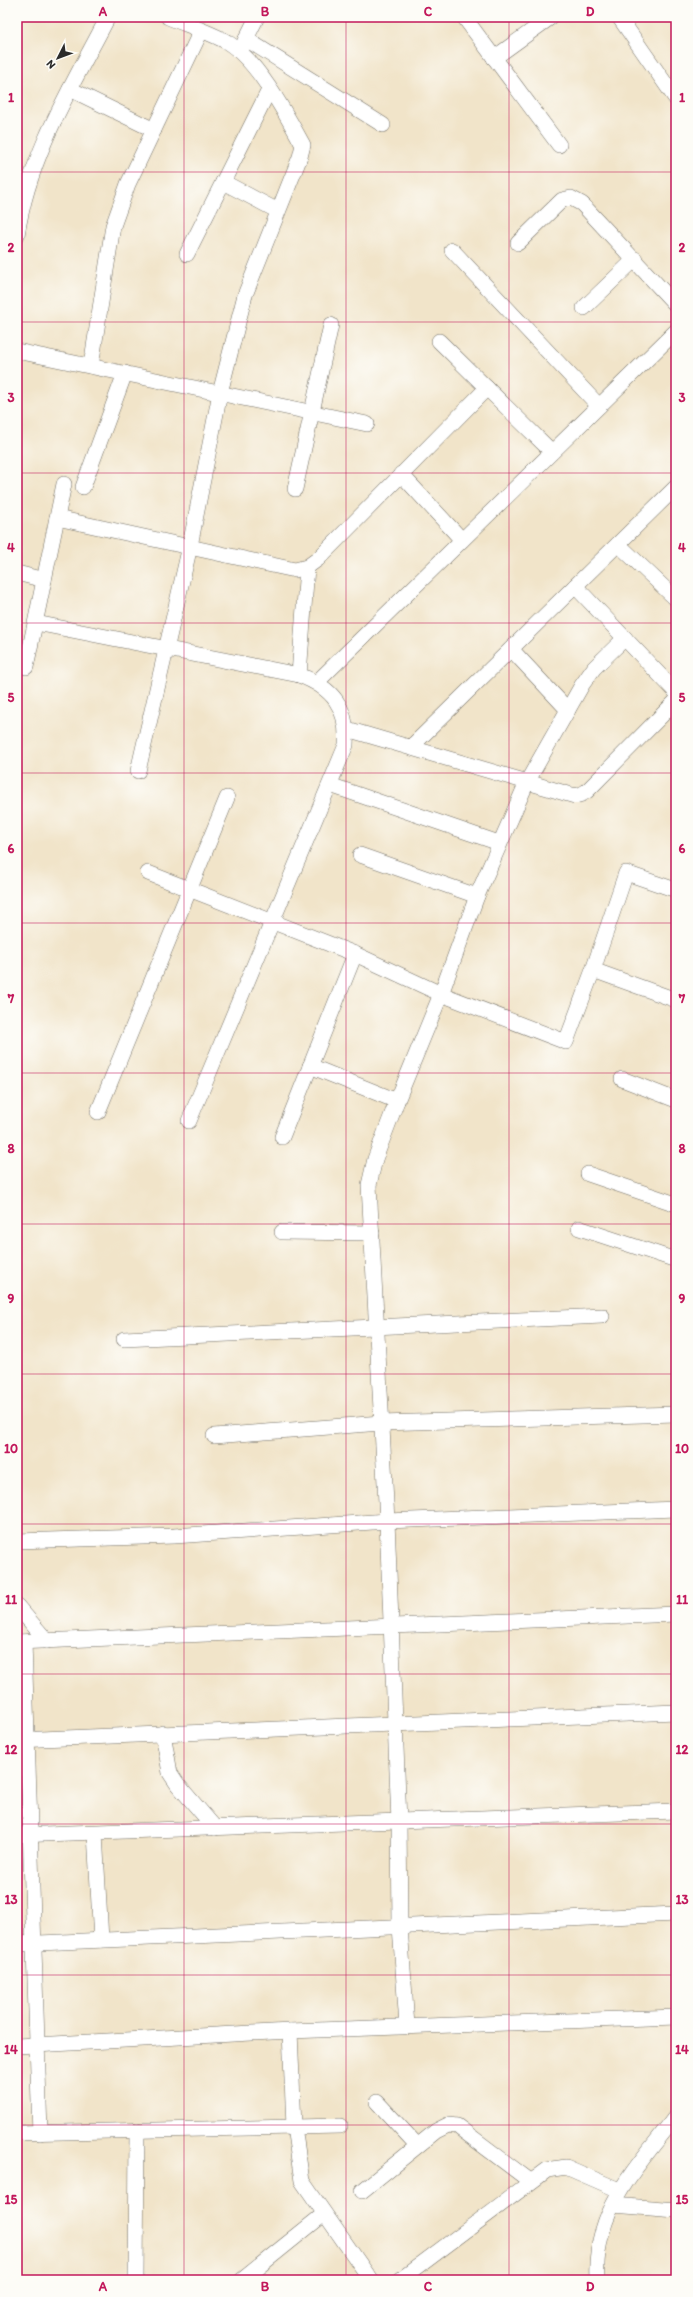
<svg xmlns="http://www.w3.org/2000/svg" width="693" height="2297" font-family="Itim,sans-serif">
<rect width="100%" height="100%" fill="#fdfcf7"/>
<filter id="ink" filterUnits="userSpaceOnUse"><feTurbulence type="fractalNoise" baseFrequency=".025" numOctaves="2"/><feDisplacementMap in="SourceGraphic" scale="8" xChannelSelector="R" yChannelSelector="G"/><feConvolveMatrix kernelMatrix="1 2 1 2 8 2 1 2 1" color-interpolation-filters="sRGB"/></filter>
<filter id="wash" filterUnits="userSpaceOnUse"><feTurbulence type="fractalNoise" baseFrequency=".012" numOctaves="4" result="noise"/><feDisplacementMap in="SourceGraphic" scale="16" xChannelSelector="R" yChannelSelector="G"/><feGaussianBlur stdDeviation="0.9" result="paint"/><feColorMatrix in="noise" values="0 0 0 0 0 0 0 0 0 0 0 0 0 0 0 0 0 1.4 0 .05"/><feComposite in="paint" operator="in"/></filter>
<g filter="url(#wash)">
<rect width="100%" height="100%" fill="#f1e4c9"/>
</g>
<g filter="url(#ink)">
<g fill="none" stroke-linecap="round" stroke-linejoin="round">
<defs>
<g id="street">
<polyline points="464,17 559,145"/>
<polyline points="619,17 676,99"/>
<polyline points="246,39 383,125"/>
<polyline points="242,47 257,17"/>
<polyline points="494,58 551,17"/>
<polyline points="70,89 154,130"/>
<polyline points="223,182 278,211"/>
<path d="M17 235C29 155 71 88 108 17"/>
<polyline points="518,243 562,200 571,198 582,204 676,305"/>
<polyline points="452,250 599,406"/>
<polyline points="187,254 269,90"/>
<polyline points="584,308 635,259"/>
<polyline points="439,341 552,452"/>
<polyline points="17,351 367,424"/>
<polyline points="91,366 113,226 128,184 201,31"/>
<polyline points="401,474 462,540"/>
<polyline points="83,487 125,373"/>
<polyline points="295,489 331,325"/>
<polyline points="57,518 295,570 307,567 318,559 487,388"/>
<polyline points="618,544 676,599"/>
<polyline points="17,573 44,580"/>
<polyline points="575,586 676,692"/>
<path d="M36 623 299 675C333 688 348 707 346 745L189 1121"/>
<polyline points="511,649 568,710"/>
<polyline points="26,667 64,484"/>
<polyline points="299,675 307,567"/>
<polyline points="317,682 676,331"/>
<polyline points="347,729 575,796 582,794 587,791 676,701"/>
<polyline points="411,747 676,487"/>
<path d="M138 771 190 546 220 393 245 295 300 157 303 145C286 114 257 60 227 42 209 32 187 25 168 17"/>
<polyline points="330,785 499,843"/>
<polyline points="360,855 477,896"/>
<polyline points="148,873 355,954 441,994 566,1042 593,970 676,1000"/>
<polyline points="593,970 626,873 676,890"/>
<polyline points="310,1066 397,1101"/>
<polyline points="622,1079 676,1100"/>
<polyline points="98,1112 227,798"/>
<polyline points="282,1137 355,954"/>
<polyline points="588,1174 676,1204"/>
<polyline points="579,1228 676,1260"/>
<polyline points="282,1232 372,1233"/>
<polyline points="124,1339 602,1316"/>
<polyline points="214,1436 381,1423 676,1414"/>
<polyline points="17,1541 174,1536 387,1521 676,1509"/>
<polyline points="17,1606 47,1641"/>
<polyline points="17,1642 676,1614"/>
<polyline points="24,1642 40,2133"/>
<polyline points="163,1733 170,1773 178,1785 215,1828"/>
<polyline points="17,1740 676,1712"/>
<polyline points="95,1833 101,1940"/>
<polyline points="17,1835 676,1811"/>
<polyline points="17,1944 676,1914"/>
<polyline points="407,2026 400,1926 399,1822 387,1521 369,1185 375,1159 397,1101 441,994 477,896 527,782 582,685 594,668 625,638"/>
<polyline points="290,2031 294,2127 302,2181 371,2280"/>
<polyline points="17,2046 290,2031 676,2017"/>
<polyline points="377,2102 417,2145"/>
<polyline points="17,2133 340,2126"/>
<polyline points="362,2191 436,2131 448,2125 457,2126 530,2181"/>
<polyline points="613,2205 676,2210"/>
<polyline points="136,2280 137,2130"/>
<polyline points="242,2280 324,2214"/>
<polyline points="400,2280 547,2170 566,2167 619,2190"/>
<path d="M597 2280C593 2209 637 2168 676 2116"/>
</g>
</defs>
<!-- street casing -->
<use href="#street" stroke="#706c62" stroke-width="16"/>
<!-- street -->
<use href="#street" stroke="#fff" stroke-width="15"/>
</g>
</g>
<!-- grid -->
<path fill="none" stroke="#c2185b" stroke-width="1" stroke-opacity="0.55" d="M184 17V2280M346 17V2280M509 17V2280M17 172H676M17 322H676M17 473H676M17 623H676M17 773H676M17 923H676M17 1073H676M17 1224H676M17 1374H676M17 1524H676M17 1674H676M17 1824H676M17 1975H676M17 2125H676"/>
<!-- margin -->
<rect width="693" height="2297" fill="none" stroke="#fdfcf7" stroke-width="44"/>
<!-- north arrow -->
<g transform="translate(58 58) rotate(228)" stroke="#fdfcf7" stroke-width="3" paint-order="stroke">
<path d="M0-3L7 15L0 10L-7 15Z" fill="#2b2b2b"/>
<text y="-6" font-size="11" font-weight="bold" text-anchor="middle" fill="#2b2b2b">N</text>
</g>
<rect x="22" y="22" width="649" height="2253" fill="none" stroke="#c2185b" stroke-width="1.5"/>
<g font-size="13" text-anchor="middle" font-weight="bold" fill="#c2185b">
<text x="103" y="16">A</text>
<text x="265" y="16">B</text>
<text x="428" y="16">C</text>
<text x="590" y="16">D</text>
<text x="11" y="102">1</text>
<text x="682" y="102">1</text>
<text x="11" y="252">2</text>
<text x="682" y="252">2</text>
<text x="11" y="402">3</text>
<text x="682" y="402">3</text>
<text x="11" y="552">4</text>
<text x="682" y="552">4</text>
<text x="11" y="702">5</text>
<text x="682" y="702">5</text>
<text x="11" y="853">6</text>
<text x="682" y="853">6</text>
<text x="11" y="1003">7</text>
<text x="682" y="1003">7</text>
<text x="11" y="1153">8</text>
<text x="682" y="1153">8</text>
<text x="11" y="1303">9</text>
<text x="682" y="1303">9</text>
<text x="11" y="1453">10</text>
<text x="682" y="1453">10</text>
<text x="11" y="1604">11</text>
<text x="682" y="1604">11</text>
<text x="11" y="1754">12</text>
<text x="682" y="1754">12</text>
<text x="11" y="1904">13</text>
<text x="682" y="1904">13</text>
<text x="11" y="2054">14</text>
<text x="682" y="2054">14</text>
<text x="11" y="2204">15</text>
<text x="682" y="2204">15</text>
<text x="103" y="2291">A</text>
<text x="265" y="2291">B</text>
<text x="428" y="2291">C</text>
<text x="590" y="2291">D</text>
</g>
</svg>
